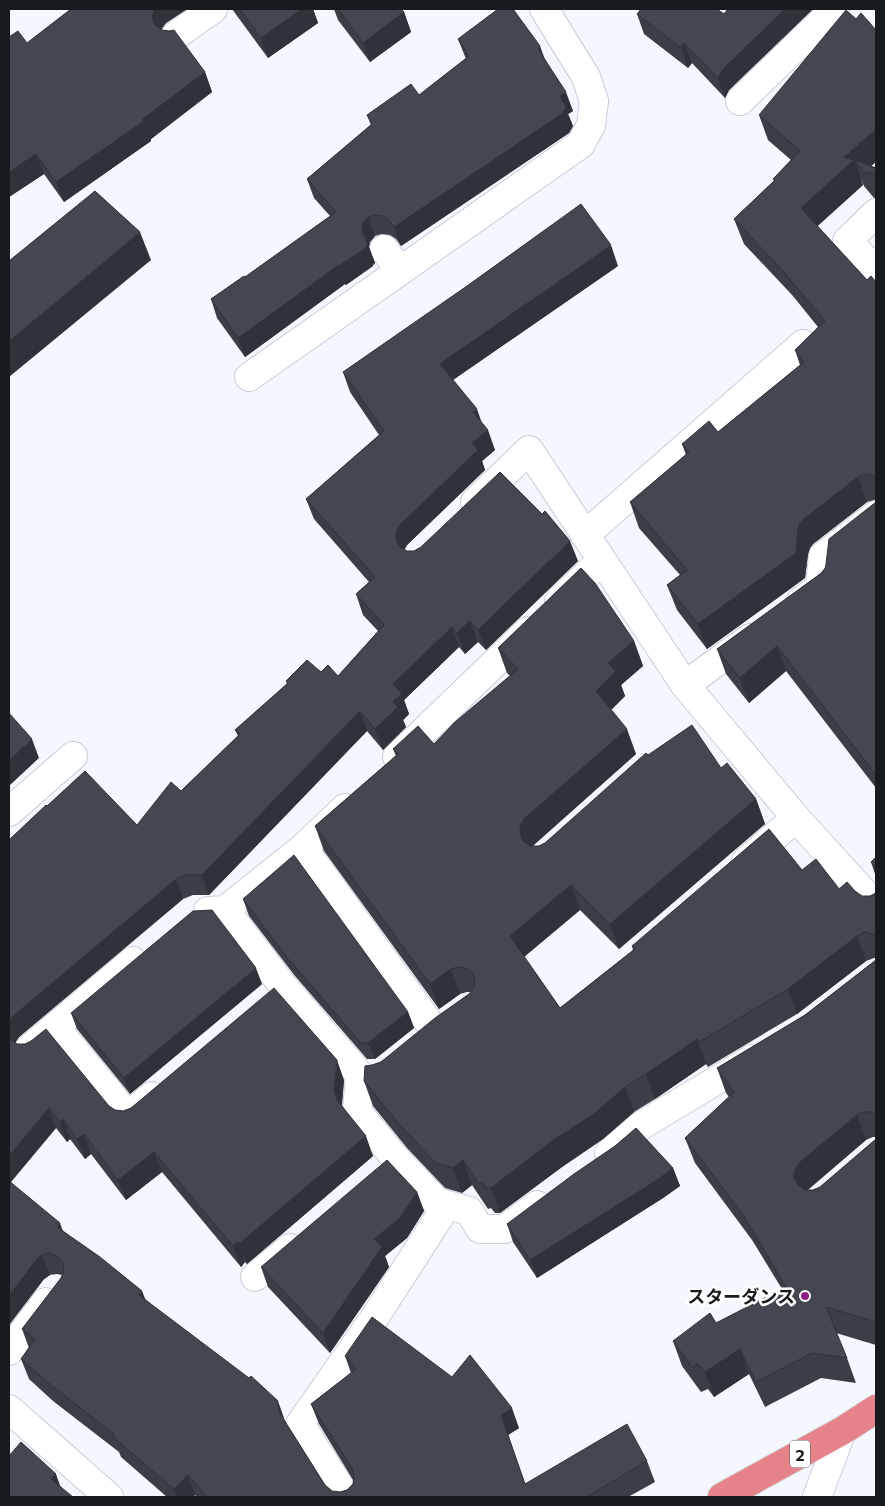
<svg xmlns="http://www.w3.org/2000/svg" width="885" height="1506" font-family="Commissioner,'Noto Sans JP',sans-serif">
<rect width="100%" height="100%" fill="#f4f8fe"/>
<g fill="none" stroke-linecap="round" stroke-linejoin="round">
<defs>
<g id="minor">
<polyline points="175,36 213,9"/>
<polyline points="740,101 835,9"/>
<polyline points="876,213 847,241 876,270"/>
<polyline points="384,249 400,271"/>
<polyline points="249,377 581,144 591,125 594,101 586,77 544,9"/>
<polyline points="475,502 529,450 685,685 796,818 876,906"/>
<polyline points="585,535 803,344"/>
<polyline points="559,601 601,561"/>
<polyline points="801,601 820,587 823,556 876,515"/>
<polyline points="685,685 750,638"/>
<polyline points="397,757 528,631"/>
<polyline points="9,812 73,756"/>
<polyline points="303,848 435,1031"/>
<polyline points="746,861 796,818"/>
<polyline points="225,910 283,986 360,1075 357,1111 395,1158 437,1202 469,1211 480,1229 505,1229 537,1205"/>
<polyline points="208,911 225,910 303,848 345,808"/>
<polyline points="55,1027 128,1116 152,1096"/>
<polyline points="29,1049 133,961"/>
<polyline points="609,1153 642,1125 752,1059"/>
<polyline points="255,1277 290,1248"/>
<polyline points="9,1351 46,1302"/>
<polyline points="9,1409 109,1497"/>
<polyline points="346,1497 300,1424 375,1317 447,1205"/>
<polyline points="817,1497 842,1431"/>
</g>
<polyline id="trunk" points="722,1497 842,1431 876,1409"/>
</defs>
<!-- minor casing -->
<use href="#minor" stroke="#c7cdd7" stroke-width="30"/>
<!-- trunk casing -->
<use href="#trunk" stroke="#d5d6d6" stroke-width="30"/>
<!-- minor -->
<use href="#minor" stroke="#fff" stroke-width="28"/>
<!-- trunk -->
<use href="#trunk" stroke="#e6828a" stroke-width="28"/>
</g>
<!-- wall -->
<g fill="#3a3e45">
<polygon points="71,9 187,9 166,23 161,30 205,72 212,92 151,139 151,141 64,202 44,174 9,197 27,43"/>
<polygon points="232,9 313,9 318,23 268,58"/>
<polygon points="334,9 401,9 404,12 411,32 370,62 338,20"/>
<polygon points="728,9 813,9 729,90 725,98 692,63 688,68 644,34 637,14 724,14"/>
<polygon points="458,39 545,60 573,111 568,114 573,126 569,133 401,246 396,239 390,235 382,234 375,236 370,242 369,247 375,263 373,265 373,266 346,285 345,284 245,357 217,318 211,299 245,277 330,216 314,198 307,179 371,125 367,115 419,95 466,59"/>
<polygon points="759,115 876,168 876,198 874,198 864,186 860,176 863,185 817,226 867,280 876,282 876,500 874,500 867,502 813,544 810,548 808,554 805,578 707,649 677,610 667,585 680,575 639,528 630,502 686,455 682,444 718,432 800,365 795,350 818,327 793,296 744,244 734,219 774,181 773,179 791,160 768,140"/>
<polygon points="618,266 453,380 482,423 495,450 482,461 485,470 407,545 404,550 407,551 578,561 486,650 478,642 465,654 459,647 404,700 409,714 403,720 406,727 383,750 367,731 209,895 193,895 183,899 19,1037 15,1043 115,1110 123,1111 344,1080 342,1106 373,1156 247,1264 245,1262 241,1267 162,1172 126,1200 91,1154 85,1159 70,1139 67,1142 56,1128 11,1182 63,1231 146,1300 285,1421 325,1485 332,1491 340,1492 347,1490 353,1484 353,1480 319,1424 311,1404 351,1373 345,1356 519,1428 508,1435 525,1484 647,1461 655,1482 628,1497 197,1497 195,1495 193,1497 167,1497 121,1457 119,1452 53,1401 29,1379 21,1359 29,1348 22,1329 61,1278 62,1275 57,1274 50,1275 44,1279 9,1325 9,840 47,806 137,825 181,791 238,736 235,730 287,684 286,681 321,672 338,676 378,631 363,615 356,594 369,582 314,519 306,499 379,435 350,392 343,372"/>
<polygon points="876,502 876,788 786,671 749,703 726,674 717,649 820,574"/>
<polygon points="634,641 643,666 621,685 625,696 611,710 636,754 533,846 539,846 545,843 648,755 721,768 756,799 765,824 619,949 580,910 524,957 560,1008 633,950 632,946 802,870 839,889 855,891 862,896 870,896 876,893 876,958 874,958 866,961 797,1014 708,1067 706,1064 655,1099 634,1112 603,1139 562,1167 500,1213 495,1213 491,1208 488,1209 472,1185 462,1193 445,1188 407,1148 373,1106 364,1081 372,1065 381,1062 469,994 471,992 467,992 460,994 439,1009 324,851 315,826 396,756 393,749 434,744 510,676 507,673 498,648"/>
<polygon points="876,857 876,877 871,862"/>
<polygon points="243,899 408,1012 414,1028 375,1059 367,1059 295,976 249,916"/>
<polygon points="876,960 876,1137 873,1137 866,1140 808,1190 813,1190 820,1187 876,1139 876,1345 836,1333 847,1358 856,1383 821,1378 765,1407 749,1374 714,1397 708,1389 701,1392 682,1366 673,1341 716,1323 782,1289 752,1240 695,1163 685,1138 729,1097 726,1093 717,1068 805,1015"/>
<polygon points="262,984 130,1094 77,1029 71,1013"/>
<polygon points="673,1168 680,1186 663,1198 537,1278 513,1242 507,1224"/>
<polygon points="417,1192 424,1211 407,1238 385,1256 389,1267 330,1353 268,1287 261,1267"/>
</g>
<!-- shaded-wall -->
<g fill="#2f3238">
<polygon points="154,9 187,9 166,23 161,29 160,38 152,18"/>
<polygon points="302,9 313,9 318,23 268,58 261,38"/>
<polygon points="785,9 813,9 729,90 725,98 718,78 722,70"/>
<polygon points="404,12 411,32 370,62 363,43"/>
<polygon points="684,43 692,63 688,68 681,48"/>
<polygon points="540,46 547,65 538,49"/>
<polygon points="205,72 212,92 151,139 151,141 64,202 56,182 143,119"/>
<polygon points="566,92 573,111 568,114 573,126 569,133 401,246 394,227"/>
<polygon points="876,129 876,162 864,172 855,160 863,185 810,233 801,208 844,157"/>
<polygon points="36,154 44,174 9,197 9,172"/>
<polygon points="368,217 375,236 370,242 369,247 375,263 373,265 373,266 346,285 339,266 362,231 363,223"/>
<polygon points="140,232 151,260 9,377 9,341"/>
<polygon points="611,245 618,266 447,384 440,364"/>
<polygon points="339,265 345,284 245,357 238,338"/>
<polygon points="477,409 484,429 473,412"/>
<polygon points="488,430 495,450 482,461 485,470 407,545 403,552 396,540 396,532 400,525 472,443"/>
<polygon points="858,477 867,502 813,544 810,548 808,554 805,578 707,649 698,624 798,529 800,523 804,519"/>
<polygon points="570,541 578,561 486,650 478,630"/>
<polygon points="470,621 478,642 465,654 457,633"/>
<polygon points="452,627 459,647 404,700 409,714 403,720 406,727 383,750 375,729 393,702 393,684"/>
<polygon points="634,641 643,666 621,685 625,696 605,716 596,691 608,663"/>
<polygon points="777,646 786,671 749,703 740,678"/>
<polygon points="360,711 367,731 209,895 202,875"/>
<polygon points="627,729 636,754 534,844 529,852 529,859 520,834 520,827 524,819"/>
<polygon points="32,739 39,758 9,786 9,760"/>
<polygon points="756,799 765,824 619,949 610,924"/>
<polygon points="176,879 183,899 19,1037 14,1044 9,1038 9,1021 12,1017"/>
<polygon points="571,885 580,910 519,961 510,936"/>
<polygon points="857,936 866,961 797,1014 788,989"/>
<polygon points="256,968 262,984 130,1094 124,1078"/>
<polygon points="451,969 460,994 439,1009 430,984"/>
<polygon points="408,1012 414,1028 375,1059 368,1043"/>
<polygon points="697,1039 706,1064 655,1099 646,1074"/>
<polygon points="337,1060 344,1080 341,1110 337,1100 334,1090"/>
<polygon points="625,1087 634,1112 603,1139 562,1167 500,1213 491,1188"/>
<polygon points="49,1108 56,1128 9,1184 9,1156"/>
<polygon points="857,1115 866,1140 809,1188 804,1195 804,1202 794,1177 795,1170 799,1163"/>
<polygon points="63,1119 70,1139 67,1142 60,1122"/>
<polygon points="84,1134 91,1154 85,1159 77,1139"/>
<polygon points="366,1136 373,1156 247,1264 239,1244"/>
<polygon points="154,1152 162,1172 126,1200 118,1180"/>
<polygon points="463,1160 472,1185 462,1193 453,1168"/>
<polygon points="673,1168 680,1186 663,1198 537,1278 530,1260"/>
<polygon points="417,1192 424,1211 407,1238 385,1256 389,1267 330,1353 323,1333 374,1239"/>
<polygon points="60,1223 67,1243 57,1227"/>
<polygon points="238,1242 245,1262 241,1267 233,1246"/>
<polygon points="42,1255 50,1275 44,1279 9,1325 9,1296 37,1259"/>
<polygon points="142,1291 150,1311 139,1295"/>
<polygon points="740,1349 749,1374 714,1397 705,1372"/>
<polygon points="278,1401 285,1421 279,1412 277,1404"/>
<polygon points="512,1408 519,1428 508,1435 529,1497 501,1415"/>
<polygon points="56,1474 63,1494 51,1479"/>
<polygon points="188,1475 195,1495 193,1497 177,1497 174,1489"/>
</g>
<!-- building -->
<g fill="#434850" stroke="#2f3238">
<polygon points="71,9 154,9 152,18 155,25 162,30 169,31 174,30 205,72 143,119 144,121 56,182 36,154 9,172 9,37 18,31 27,43"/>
<polygon points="240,9 302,9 261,38"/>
<polygon points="338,9 401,9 404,12 363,43"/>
<polygon points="498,9 513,9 540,46 538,49 566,92 560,96 566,107 562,114 394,227 389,220 383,216 375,215 368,217 363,223 362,231 368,244 366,246 367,247 339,266 339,265 238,338 211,299 244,276 245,277 336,212 307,179 372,124 367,115 411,84 419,95 469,56 458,39"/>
<polygon points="641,9 717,9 724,14 728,9 785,9 722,70 718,78 684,43 681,48 637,14"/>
<polygon points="846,10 856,19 861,13 876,30 876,129 844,157 854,160 801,208 867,280 871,276 876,282 876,478 872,475 865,474 858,477 804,519 800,523 798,529 796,553 698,624 667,585 687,570 630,502 689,452 682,444 709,421 718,432 804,362 795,350 825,321 783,271 734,219 775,180 773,179 800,151 759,115"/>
<polygon points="855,160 876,168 876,176 872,173 865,173"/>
<polygon points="95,191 140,232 9,341 9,261"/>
<polygon points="581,204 611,245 440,364 477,409 473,412 488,430 472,443 478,450 400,525 396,532 396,540 400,547 407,551 414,551 421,547 500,472 542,514 545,511 570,541 478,630 470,621 457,633 452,627 393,684 402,694 393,702 398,707 375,729 360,711 202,875 185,875 176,879 12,1017 9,1021 9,840 46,805 47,806 85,771 137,825 171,782 181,791 240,734 235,730 288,683 286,681 307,660 321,672 328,665 338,676 384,625 356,594 375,577 306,499 384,431 343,372 467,286"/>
<polygon points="876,502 876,775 777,646 740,678 717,649 820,574 825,569 826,564 829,539"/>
<polygon points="581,568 595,583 634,641 608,663 616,671 596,691 627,729 524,819 520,827 520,834 523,841 530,846 539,846 545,843 646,753 648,755 692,725 721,768 727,763 756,799 610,924 571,885 510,936 560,1008 635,949 632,946 769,829 802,870 816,859 839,889 847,882 855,891 862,896 870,896 876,893 876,936 873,934 865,932 857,936 788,989 699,1042 697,1039 646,1074 625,1087 594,1114 552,1141 491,1188 486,1188 482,1182 479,1184 463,1160 453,1168 436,1163 398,1123 364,1081 365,1066 372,1065 381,1062 435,1018 469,994 474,988 475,980 473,973 466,968 458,967 451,969 430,984 315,826 398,754 393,749 418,726 434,744 455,722 518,669 498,648"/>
<polygon points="9,713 32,739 9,760"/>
<polygon points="294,855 408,1012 368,1043 361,1043 289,960 243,899"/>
<polygon points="876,857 876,868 871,862"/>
<polygon points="212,910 256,968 124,1078 71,1013 193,911"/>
<polygon points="876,960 876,1115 872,1112 864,1112 857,1115 799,1163 795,1170 794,1177 798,1185 805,1190 813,1190 820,1187 876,1139 876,1322 826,1307 847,1358 812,1353 756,1382 740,1349 705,1372 698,1364 692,1367 673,1341 710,1313 716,1323 786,1287 743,1215 685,1138 734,1092 717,1068 805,1015"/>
<polygon points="274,988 337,1060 334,1090 337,1100 366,1136 239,1244 238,1242 233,1246 154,1152 118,1180 84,1134 77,1139 63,1119 60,1122 49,1108 9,1156 9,1037 9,1038 17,1044 25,1044 31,1041 46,1029 109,1106 115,1110 123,1111 131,1108"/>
<polygon points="636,1128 673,1168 657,1180 530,1260 507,1224 574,1174 615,1146"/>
<polygon points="387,1160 417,1192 400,1218 374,1239 382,1247 323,1333 261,1267"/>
<polygon points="9,1181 60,1223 57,1227 100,1257 142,1291 139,1295 249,1378 251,1376 278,1401 277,1404 279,1412 325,1485 332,1491 340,1492 347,1490 353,1484 354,1476 352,1468 311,1404 356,1369 345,1356 372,1317 452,1377 470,1355 512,1408 501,1415 525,1484 627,1424 647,1461 586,1497 207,1497 188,1475 174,1489 113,1437 115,1435 46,1381 21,1359 35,1339 22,1329 61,1278 64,1271 63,1263 58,1257 50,1253 42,1255 37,1259 9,1296"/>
<polygon points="21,1442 56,1474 51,1479 73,1497 9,1497 9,1456"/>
</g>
<!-- markers -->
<circle fill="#902182" stroke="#fff" stroke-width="2" cx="805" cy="1296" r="5"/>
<g text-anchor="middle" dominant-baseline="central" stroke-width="5" stroke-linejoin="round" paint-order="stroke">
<!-- shield labels -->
<rect fill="#fff" stroke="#5d5f62" stroke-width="1" x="790" y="1440.5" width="20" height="27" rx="4"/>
<g font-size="16" font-weight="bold" fill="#181b1e">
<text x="800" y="1454">2</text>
</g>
<!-- poi labels -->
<g font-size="18" font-weight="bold" fill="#181b1e" stroke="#fff" text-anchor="end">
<text x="795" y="1296">スターダンス</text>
</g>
</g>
<!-- border -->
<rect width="885" height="1506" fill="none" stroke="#181b1e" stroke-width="20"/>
</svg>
